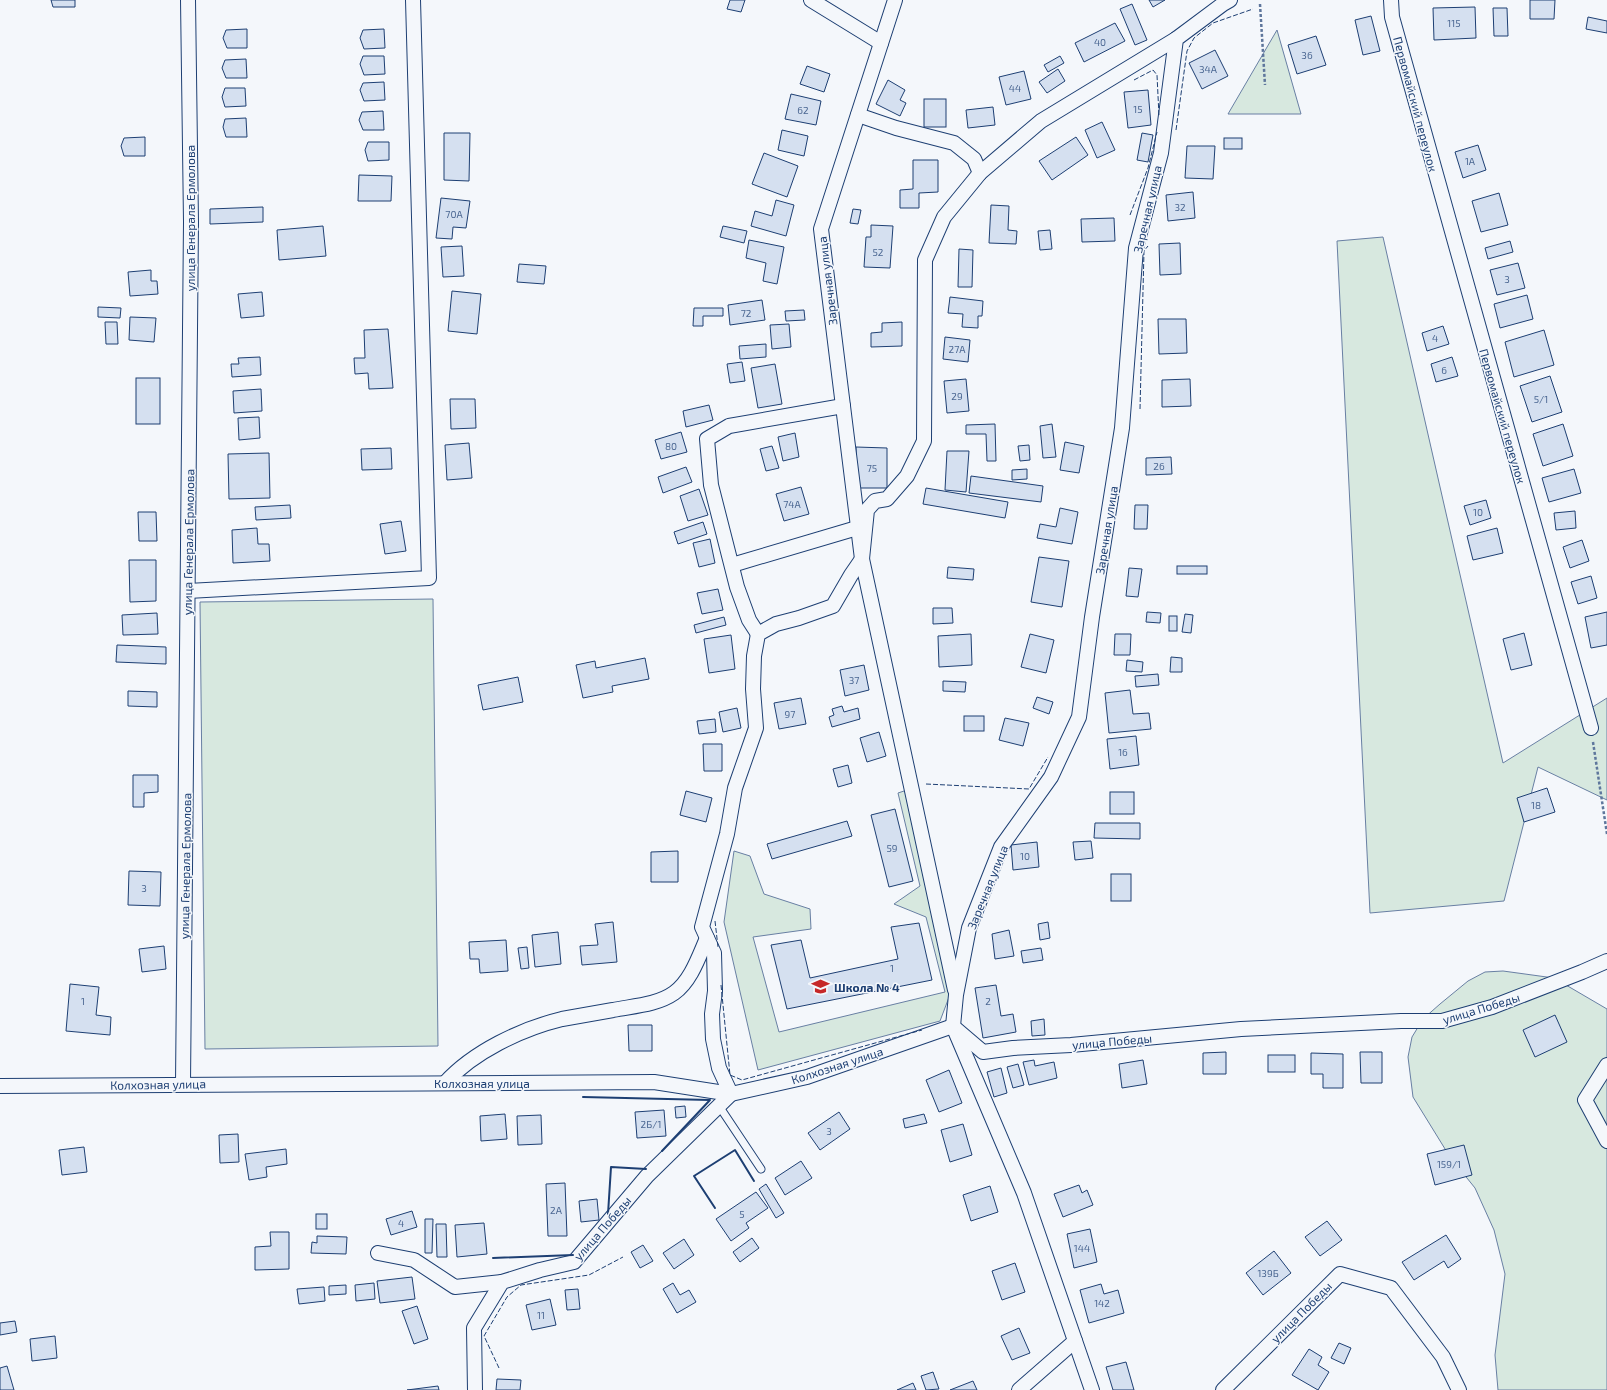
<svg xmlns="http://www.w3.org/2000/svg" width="1607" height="1390" font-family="'Exo 2',sans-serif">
<rect width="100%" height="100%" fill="#f4f7fb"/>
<!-- green -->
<g fill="#d7e8df" stroke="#687fa3">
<polygon points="1277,30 1301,114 1228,114"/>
<polygon points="1383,237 1503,763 1607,698 1607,800 1538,767 1504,901 1370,913 1337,241"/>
<polygon points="433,599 438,1046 205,1049 200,602"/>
<polygon points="907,790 951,992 940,1021 758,1070 724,922 734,851 750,856 764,894 810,909 811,929 753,937 779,1032 945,992 926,917 894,904 920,886 898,793"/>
<polygon points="1503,971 1554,978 1607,1009 1607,1390 1498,1390 1495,1355 1505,1274 1494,1230 1475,1188 1450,1157 1413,1097 1408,1057 1412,1037 1423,1019 1440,1004 1468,981 1485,972"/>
</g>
<!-- building -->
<g fill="#d5e0f0" stroke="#1d3f73">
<polygon points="51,0 75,0 75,7 53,7"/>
<polygon points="730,0 745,0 741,12 727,9"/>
<polygon points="1149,0 1165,0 1153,7"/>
<polygon points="1530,0 1555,0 1554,19 1530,19"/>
<polygon points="1132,4 1147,40 1135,45 1120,9"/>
<polygon points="1475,7 1476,38 1434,40 1433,8"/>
<polygon points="1493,8 1507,8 1508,36 1494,36"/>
<polygon points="1371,16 1380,51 1363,55 1355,20"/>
<polygon points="1588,17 1607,21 1607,33 1586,29"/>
<polygon points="1115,23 1125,41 1084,62 1075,43"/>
<polygon points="247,29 247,48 227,48 223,38 226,30"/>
<polygon points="384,29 385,48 364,49 360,38 363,30"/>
<polygon points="1316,36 1326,65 1297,74 1288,45"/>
<polygon points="1215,50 1228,76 1202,89 1189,63"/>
<polygon points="363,56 384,56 385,74 364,75 360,64"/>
<polygon points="1060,56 1064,63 1048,72 1044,65"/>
<polygon points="246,59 247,78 226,78 222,68 225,60"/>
<polygon points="807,66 830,74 824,92 800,84"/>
<polygon points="1058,69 1065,81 1047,93 1039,82"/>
<polygon points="1024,71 1031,99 1006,105 999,77"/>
<polygon points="888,80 905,90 900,100 906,103 900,116 876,104"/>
<polygon points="384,82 385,100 364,101 360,90 363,83"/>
<polygon points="225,88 245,88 246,106 225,107 222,97"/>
<polygon points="1148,90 1151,125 1128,128 1124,92"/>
<polygon points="791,94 821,101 816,125 785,119"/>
<rect x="924" y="99" width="22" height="28"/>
<polygon points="993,107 995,125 968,128 966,110"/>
<polygon points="383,111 384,130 363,130 359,120 362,112"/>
<polygon points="246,118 247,137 226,137 223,127 225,119"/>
<polygon points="1102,122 1115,150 1097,158 1085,130"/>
<polygon points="782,130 808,136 804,156 778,150"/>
<polygon points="444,133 470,133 469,181 444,180"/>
<polygon points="1142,133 1153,135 1148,162 1137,160"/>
<polygon points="145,137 145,156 124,156 121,146 124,138"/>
<polygon points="1076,137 1088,155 1052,180 1039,161"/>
<rect x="1224" y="138" width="18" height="11"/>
<polygon points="368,142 389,142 389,160 368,161 365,150"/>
<polygon points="1478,145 1486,170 1463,178 1455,152"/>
<polygon points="1187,146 1215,146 1213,179 1185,178"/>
<polygon points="764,153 798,166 787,197 752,184"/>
<polygon points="913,160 938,160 938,192 919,193 919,208 900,208 900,190 913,189"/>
<polygon points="359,175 392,176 391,201 358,201"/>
<polygon points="1193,192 1195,218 1168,221 1166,195"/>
<polygon points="1499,193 1508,225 1481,232 1472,201"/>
<polygon points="441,198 470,201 466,228 453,227 452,239 436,238"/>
<polygon points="776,200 794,205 786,236 751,226 755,211 772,216"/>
<polygon points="991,205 1009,206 1008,230 1017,231 1016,244 989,243"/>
<polygon points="263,207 263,222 210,224 210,209"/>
<polygon points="853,209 861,210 858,224 850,223"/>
<polygon points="1114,218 1115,241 1082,242 1081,219"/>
<polygon points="871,225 893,226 890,268 864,267 866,237 871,237"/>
<polygon points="323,226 326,256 279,260 277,230"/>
<polygon points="723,226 747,231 744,243 720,237"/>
<polygon points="1050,230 1052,249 1040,250 1038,231"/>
<polygon points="749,240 784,247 777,284 763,281 766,263 746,258"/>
<polygon points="1510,241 1513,252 1488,259 1485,248"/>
<polygon points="1180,243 1181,274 1160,275 1159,244"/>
<polygon points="462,246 464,276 443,277 441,247"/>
<polygon points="959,249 973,250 972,287 958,287"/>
<polygon points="1518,263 1525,288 1497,295 1490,270"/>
<polygon points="519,264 546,266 544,284 517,282"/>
<polygon points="151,270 151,281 157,281 158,294 130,296 128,272"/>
<polygon points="452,291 481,294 477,334 448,331"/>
<polygon points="262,292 264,316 241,318 238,294"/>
<polygon points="1527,295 1533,319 1500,328 1494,304"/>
<polygon points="950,297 983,301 982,316 978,316 978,328 962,327 963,314 948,313"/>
<polygon points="762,300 765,320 730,325 728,305"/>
<polygon points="98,307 121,308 120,318 98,317"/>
<polygon points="694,308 723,308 723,316 703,316 703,326 693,326"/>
<polygon points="804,310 805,320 786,321 785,311"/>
<polygon points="130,317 156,318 154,342 129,340"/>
<polygon points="1158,319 1186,319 1187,353 1159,354"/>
<polygon points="105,322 117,322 118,344 106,344"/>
<polygon points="902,322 902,346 871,347 871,333 882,332 882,323"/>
<polygon points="789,324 791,347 772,349 770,325"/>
<polygon points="1443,326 1449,344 1427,351 1422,333"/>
<polygon points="388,329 393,388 369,389 368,373 355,374 354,358 365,358 364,330"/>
<polygon points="1544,330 1554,365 1514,377 1505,342"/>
<polygon points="945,337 970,340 968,362 943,359"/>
<polygon points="766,344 766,357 740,359 739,346"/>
<polygon points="260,357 261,375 232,377 231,364 239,364 238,358"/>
<polygon points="1452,357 1458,376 1436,382 1431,364"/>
<polygon points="742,362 745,381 730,383 727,364"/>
<polygon points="775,364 782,404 758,408 751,368"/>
<polygon points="1550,376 1562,412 1532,422 1520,386"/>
<rect x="136" y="378" width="24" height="46"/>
<polygon points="966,379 969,411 947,413 944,381"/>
<polygon points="1190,379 1191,406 1162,407 1162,380"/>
<polygon points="261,389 262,411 234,413 233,391"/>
<polygon points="450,399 475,399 476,428 451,429"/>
<polygon points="709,405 713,420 686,427 683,411"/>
<polygon points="259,417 260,438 239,440 238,418"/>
<polygon points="995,424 996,461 987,461 986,434 966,434 966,425"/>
<polygon points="1052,424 1056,457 1043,458 1040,426"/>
<polygon points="1563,424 1573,456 1543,466 1533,434"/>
<polygon points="681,432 687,452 661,459 655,440"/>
<polygon points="795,433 799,457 783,461 778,437"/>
<polygon points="1065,442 1084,446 1079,473 1060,470"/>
<polygon points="469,443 472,478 447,480 445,445"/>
<polygon points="1029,445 1030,460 1020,461 1018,446"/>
<polygon points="772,446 779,468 766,471 760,449"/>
<polygon points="856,447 887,448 887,488 856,488"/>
<polygon points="391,448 392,469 362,470 361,449"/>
<polygon points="947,451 969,451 966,492 945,490"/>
<polygon points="269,453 270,498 229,499 228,454"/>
<polygon points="1171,457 1172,474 1146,475 1146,458"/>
<polygon points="686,467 692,482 663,493 658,477"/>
<polygon points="1027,469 1027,479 1012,480 1012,470"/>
<polygon points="1574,469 1581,493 1549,502 1542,478"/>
<polygon points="971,476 1043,486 1041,502 969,493"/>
<polygon points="801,487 809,514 784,521 776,494"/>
<polygon points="926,488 1008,502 1005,518 923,504"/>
<polygon points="699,489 708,515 688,521 680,496"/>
<polygon points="1486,500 1491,518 1470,525 1464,506"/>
<polygon points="290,505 291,518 256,520 255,507"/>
<polygon points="1135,505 1148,505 1147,529 1134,529"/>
<polygon points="1060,508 1078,512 1072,544 1037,538 1040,524 1056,527"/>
<polygon points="1575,511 1576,528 1556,530 1554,513"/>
<polygon points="138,512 156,512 157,541 139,541"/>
<polygon points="401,521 406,551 385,554 380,524"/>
<polygon points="703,522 707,534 678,544 674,532"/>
<polygon points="257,528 258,544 269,544 270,561 233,563 232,530"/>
<polygon points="1497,528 1503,553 1473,560 1467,536"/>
<polygon points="710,539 715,563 699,567 693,543"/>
<polygon points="1582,540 1589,561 1570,568 1563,547"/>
<polygon points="1039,557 1069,561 1062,607 1031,602"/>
<polygon points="129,560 156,560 156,601 130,602"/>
<rect x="1177" y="566" width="30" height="8"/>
<polygon points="948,567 974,569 973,580 947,578"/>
<polygon points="1129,568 1142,569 1138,597 1126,596"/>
<polygon points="1591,576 1597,598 1578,604 1571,582"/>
<polygon points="718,589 723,610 702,614 697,593"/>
<polygon points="933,608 952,608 953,623 933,624"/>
<polygon points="1147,612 1161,613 1160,623 1146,622"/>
<polygon points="1607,612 1607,645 1591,648 1585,617"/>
<polygon points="157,613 158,634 123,635 122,615"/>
<polygon points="1185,614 1193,615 1191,633 1182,632"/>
<rect x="1169" y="616" width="8" height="15"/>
<polygon points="724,617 726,625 696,633 694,625"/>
<polygon points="1524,633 1532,665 1511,670 1503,639"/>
<polygon points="971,634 972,665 939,667 938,636"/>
<polygon points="1030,634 1054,640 1046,673 1021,667"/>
<polygon points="1115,634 1131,634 1130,655 1114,655"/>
<polygon points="731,635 735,669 709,673 704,639"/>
<polygon points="117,645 166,647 166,664 116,662"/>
<polygon points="1171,657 1182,658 1182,672 1170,672"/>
<polygon points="645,658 649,679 612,686 613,692 583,698 576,665 595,661 596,668"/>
<polygon points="1127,660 1143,662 1142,672 1126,671"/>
<polygon points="864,665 869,690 845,696 840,670"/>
<polygon points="1158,674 1159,685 1136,687 1135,676"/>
<polygon points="518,677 523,702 483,710 478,685"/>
<polygon points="943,681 966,682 965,692 943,691"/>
<polygon points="1130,690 1133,714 1149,713 1151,729 1109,733 1105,693"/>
<polygon points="128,691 157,692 157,707 128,706"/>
<polygon points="1037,697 1053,702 1049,714 1033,708"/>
<polygon points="801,698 806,724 779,729 774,703"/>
<polygon points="842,706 844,712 858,708 860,719 832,727 829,717 834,715 832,709"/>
<polygon points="737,708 741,728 723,732 719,712"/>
<rect x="964" y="716" width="20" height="15"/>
<polygon points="1005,718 1029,723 1023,746 999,740"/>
<polygon points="715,719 716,732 699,734 697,721"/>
<polygon points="879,732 886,756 867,762 860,738"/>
<polygon points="1136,736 1139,765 1110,769 1107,739"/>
<polygon points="703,744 722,744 722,771 704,771"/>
<polygon points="848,765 852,783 838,787 833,769"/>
<polygon points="133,775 158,775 158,792 144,793 144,807 133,807"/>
<polygon points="1547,788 1555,812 1524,822 1517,798"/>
<polygon points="686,791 712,798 706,822 680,815"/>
<rect x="1110" y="792" width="24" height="22"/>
<polygon points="895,809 913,881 889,887 871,815"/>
<polygon points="847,821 852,836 772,859 767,844"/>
<polygon points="1095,823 1140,823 1140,839 1094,838"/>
<polygon points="1091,841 1093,858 1075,860 1073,842"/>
<polygon points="1037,842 1039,867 1013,870 1011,845"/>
<polygon points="678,851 678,882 651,882 651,852"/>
<polygon points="129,871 161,872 160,906 128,905"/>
<rect x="1111" y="874" width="20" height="27"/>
<polygon points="613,922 617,962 582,965 580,946 598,945 595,924"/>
<polygon points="1048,922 1050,938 1040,940 1038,924"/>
<polygon points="919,923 932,980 787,1009 771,945 801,940 810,978 898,959 891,927"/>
<polygon points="1009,930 1014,956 995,959 992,934"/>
<polygon points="558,932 561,964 535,967 532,935"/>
<polygon points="506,940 508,971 480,973 479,959 470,959 469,942"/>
<polygon points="164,946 166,969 142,972 139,949"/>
<polygon points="527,947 529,968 521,969 518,948"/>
<polygon points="1041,948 1043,960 1023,963 1021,951"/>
<polygon points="70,984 99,987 96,1015 111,1017 110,1035 66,1031"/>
<polygon points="996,985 1001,1016 1013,1014 1016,1032 983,1038 975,988"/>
<polygon points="1555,1015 1567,1042 1535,1057 1523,1030"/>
<polygon points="1044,1019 1045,1035 1032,1036 1031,1021"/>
<polygon points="628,1025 652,1025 652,1051 629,1051"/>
<polygon points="1226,1052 1226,1074 1203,1074 1203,1053"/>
<polygon points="1360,1052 1382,1052 1382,1083 1361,1083"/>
<polygon points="1311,1053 1343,1054 1343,1088 1323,1088 1323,1074 1311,1074"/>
<rect x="1268" y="1055" width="27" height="17"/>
<polygon points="1034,1060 1035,1066 1054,1062 1057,1078 1029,1085 1023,1062"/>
<polygon points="1143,1060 1147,1084 1122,1088 1119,1064"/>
<polygon points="1018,1064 1024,1085 1013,1088 1007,1067"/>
<polygon points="1001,1068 1007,1093 994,1097 987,1072"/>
<polygon points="949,1070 962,1103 939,1112 926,1080"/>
<polygon points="685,1106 686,1117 676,1118 675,1107"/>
<polygon points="664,1110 666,1136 637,1138 635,1112"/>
<polygon points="839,1112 850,1129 820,1150 808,1133"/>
<polygon points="505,1114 507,1139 481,1141 480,1116"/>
<polygon points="924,1114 927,1123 905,1128 903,1119"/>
<polygon points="541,1115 542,1144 518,1145 517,1116"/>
<polygon points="963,1124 972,1155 950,1162 941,1130"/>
<polygon points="238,1134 239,1162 220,1163 219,1135"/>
<polygon points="1464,1145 1472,1175 1435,1185 1427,1154"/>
<polygon points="84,1147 87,1172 62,1175 59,1150"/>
<polygon points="286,1149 287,1164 266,1167 267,1177 249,1180 245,1154"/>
<polygon points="801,1161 812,1178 785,1195 775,1178"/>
<polygon points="565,1183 567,1236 548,1236 546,1184"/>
<polygon points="766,1184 784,1213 776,1218 759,1189"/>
<polygon points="1079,1185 1082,1193 1087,1190 1093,1205 1063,1217 1054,1194"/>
<polygon points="990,1186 998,1212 971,1221 963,1195"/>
<polygon points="756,1192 768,1208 746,1223 749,1228 731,1241 716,1219"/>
<polygon points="597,1199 599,1220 581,1222 579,1201"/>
<polygon points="412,1211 417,1227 391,1235 386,1219"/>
<rect x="316" y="1214" width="11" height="15"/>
<polygon points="425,1219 433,1219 432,1253 425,1253"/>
<polygon points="1327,1221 1342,1240 1320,1256 1305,1237"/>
<polygon points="484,1223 487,1254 457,1257 455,1225"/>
<polygon points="436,1224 446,1224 447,1257 437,1257"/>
<polygon points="1090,1229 1097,1262 1074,1268 1067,1234"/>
<polygon points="270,1232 289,1232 289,1269 255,1270 255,1247 271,1246"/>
<polygon points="1446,1235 1461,1259 1448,1268 1444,1261 1414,1280 1402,1262"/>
<polygon points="317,1236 347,1237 346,1254 311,1253 312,1242 317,1243"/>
<polygon points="752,1238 759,1248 740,1262 733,1252"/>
<polygon points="684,1239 694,1255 674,1269 663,1253"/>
<polygon points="643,1245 653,1261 640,1268 631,1252"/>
<polygon points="1274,1251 1291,1273 1263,1295 1246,1273"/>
<polygon points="1015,1263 1025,1292 1002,1300 992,1271"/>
<polygon points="412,1277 415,1299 380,1303 377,1281"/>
<polygon points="374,1283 375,1299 356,1301 355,1285"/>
<polygon points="673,1283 680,1295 689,1290 696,1302 677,1313 663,1289"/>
<polygon points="1101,1284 1104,1294 1118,1290 1124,1313 1089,1323 1080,1290"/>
<polygon points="346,1285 346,1294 329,1295 329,1286"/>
<polygon points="324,1287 325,1301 299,1304 297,1289"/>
<polygon points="578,1289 580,1309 567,1310 565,1290"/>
<polygon points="550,1299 556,1325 532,1330 526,1305"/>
<polygon points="417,1306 428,1339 414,1344 402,1311"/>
<polygon points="15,1321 17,1332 0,1335 0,1323"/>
<polygon points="1019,1328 1030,1353 1012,1360 1001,1336"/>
<polygon points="55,1336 57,1358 32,1361 30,1339"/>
<polygon points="1339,1343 1351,1348 1344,1364 1331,1358"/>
<polygon points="1309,1349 1322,1357 1318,1365 1329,1372 1318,1390 1292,1375"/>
<polygon points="1126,1362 1134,1390 1113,1390 1106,1367"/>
<polygon points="7,1366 14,1390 0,1390 0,1368"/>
<polygon points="933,1372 939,1389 926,1390 921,1376"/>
<polygon points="497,1379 521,1380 520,1390 496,1390"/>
<polygon points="973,1381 977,1390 950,1390"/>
<polygon points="913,1383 916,1390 897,1390"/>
<polygon points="438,1386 439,1390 407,1390"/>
</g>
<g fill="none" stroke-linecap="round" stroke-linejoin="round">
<defs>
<polyline id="lane" points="719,1106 761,1169"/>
<g id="street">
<polyline points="811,0 881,43"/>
<polyline points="895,0 821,229 862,559 955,990"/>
<polyline points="1391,0 1392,17 1591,728"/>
<polyline points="858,115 896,128 954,143 974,159 980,173"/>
<polyline points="732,565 857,528"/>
<polyline points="188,591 429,578 413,0"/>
<polyline points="758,634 749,620 737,587 711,485 707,439 729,426 843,406"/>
<polyline points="956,1029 983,1052 1013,1048 1071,1045 1241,1029 1401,1021 1442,1021 1492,1007 1582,972 1607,961"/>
<polyline points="1607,1065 1585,1100 1607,1141"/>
<path d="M445 1083C473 1052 521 1029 562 1019 579 1016 596 1013 613 1010 633 1006 657 1005 674 993 691 981 699 956 707 938"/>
<polyline points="183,1084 191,222 188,0"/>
<polyline points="0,1086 654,1082 731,1094 807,1077 953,1026"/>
<polyline points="378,1253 414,1260 455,1287 502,1282"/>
<polyline points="475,1390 474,1328 502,1282 540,1270 574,1262 647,1176 731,1094 719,1068 713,1039 712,1014 715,991 714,953 702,927 727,834 735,788 756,728 753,689 754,656 758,634 776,624 799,618 833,606 851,575 862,559 867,510 875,501 887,499 907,476 924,441 925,260 944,217 980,173 1041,121 1176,39"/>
<polyline points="1019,1390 1075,1341"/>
<polyline points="1092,1390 1024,1193 953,1026 956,995 969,928 1001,847 1051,777 1079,717 1092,617 1122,428 1136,248 1161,153 1176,39 1223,4 1230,0"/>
<polyline points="1223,1390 1340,1274 1391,1288 1443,1357 1459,1390"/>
</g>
</defs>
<!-- lane casing -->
<use href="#lane" stroke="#1d3f73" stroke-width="9"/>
<!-- street casing -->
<use href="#street" stroke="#1d3f73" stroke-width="16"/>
<!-- path -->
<g stroke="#5e769c" stroke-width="2.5" stroke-dasharray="3 2" stroke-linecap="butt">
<polyline points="1260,4 1265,85"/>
<polyline points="1593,742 1607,834"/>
</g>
<!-- lane -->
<use href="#lane" stroke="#f4f7fb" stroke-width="7"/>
<!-- street -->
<use href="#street" stroke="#f4f7fb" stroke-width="14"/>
<!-- fence -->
<g stroke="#1d3f73" stroke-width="1" stroke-dasharray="5 2" stroke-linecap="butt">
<polyline points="1134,80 1153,70 1157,75 1159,116"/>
<polyline points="1176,130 1187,51 1194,38 1213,23 1253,9"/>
<polyline points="1130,215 1148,168 1157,132"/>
<polyline points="1140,409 1144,251 1148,246"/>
<polyline points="926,784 1029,789 1048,757"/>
<polyline points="715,921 718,947"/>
<polyline points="721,985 730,1075 742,1080 922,1030"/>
<polyline points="499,1368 484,1336 507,1297 521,1285 589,1275 623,1257"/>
</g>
<!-- wall -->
<g stroke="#1d3f73" stroke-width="2">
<polyline points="583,1097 710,1100 662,1151"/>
<polyline points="715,1208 694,1176 735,1150 754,1181"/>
<polyline points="608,1214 611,1167 646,1169"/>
<polyline points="493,1258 573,1255"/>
</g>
</g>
<!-- icons -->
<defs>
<symbol id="school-bare" viewBox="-9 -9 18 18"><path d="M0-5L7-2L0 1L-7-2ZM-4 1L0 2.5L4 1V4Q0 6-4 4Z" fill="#c62828" stroke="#f4f7fb" stroke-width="2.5" paint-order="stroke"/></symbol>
</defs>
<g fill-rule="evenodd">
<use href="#school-bare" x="808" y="974" width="25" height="25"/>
</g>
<g text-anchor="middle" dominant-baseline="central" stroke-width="3" stroke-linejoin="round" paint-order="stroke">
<!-- number labels -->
<g font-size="10" fill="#4b6792">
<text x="1454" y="23">115</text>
<text x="1100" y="42">40</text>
<text x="1307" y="55">36</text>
<text x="1208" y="69">34А</text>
<text x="1015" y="88">44</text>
<text x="1138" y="109">15</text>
<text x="803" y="110">62</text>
<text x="1470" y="161">1А</text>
<text x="1180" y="207">32</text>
<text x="454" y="214">70А</text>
<text x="878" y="252">52</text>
<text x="1507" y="279">3</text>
<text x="746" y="313">72</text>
<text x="1435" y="338">4</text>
<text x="957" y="349">27А</text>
<text x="1444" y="370">6</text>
<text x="957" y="396">29</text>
<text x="1541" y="399">5/1</text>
<text x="671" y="446">80</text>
<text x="1159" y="466">26</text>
<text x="872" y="468">75</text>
<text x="792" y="504">74А</text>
<text x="1478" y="512">10</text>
<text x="854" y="680">37</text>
<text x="790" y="714">97</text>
<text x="1123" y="752">16</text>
<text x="1536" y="805">18</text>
<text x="892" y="848">59</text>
<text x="1025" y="856">10</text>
<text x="144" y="888">3</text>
<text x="892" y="968">1</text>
<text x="83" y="1001">1</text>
<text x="988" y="1001">2</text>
<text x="651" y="1124">2Б/1</text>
<text x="829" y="1131">3</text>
<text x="1449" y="1164">159/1</text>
<text x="556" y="1210">2А</text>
<text x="742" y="1214">5</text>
<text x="401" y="1223">4</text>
<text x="1082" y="1248">144</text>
<text x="1268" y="1273">139Б</text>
<text x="1102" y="1303">142</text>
<text x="541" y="1315">11</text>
</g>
<!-- street labels -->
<g font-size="12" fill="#1d3f73" stroke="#f4f7fb">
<text transform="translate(1416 104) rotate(75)">Первомайский переулок</text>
<text transform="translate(1147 209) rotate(-77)">Заречная улица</text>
<text transform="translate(190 218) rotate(-90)">улица Генерала Ермолова</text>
<text transform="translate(827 281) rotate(-97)">Заречная улица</text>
<text transform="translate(1503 416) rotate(74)">Первомайский переулок</text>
<text transform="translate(1106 530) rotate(-81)">Заречная улица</text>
<text transform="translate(188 542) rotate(-89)">улица Генерала Ермолова</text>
<text transform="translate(185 866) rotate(-89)">улица Генерала Ермолова</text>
<text transform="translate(987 887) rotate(-68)">Заречная улица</text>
<text transform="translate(1481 1008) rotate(-17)">улица Победы</text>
<text transform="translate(1112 1041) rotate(-5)">улица Победы</text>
<text transform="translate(837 1065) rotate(-18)">Колхозная улица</text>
<text x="482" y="1083">Колхозная улица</text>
<text transform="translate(158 1084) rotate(-1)">Колхозная улица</text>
<text transform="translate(602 1228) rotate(-49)">улица Победы</text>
<text transform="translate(1301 1312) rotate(-45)">улица Победы</text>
</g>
<!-- poi labels -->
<g font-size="12" font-weight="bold" fill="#1d3f73" stroke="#f4f7fb" text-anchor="start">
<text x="834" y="987">Школа № 4</text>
</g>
</g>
</svg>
